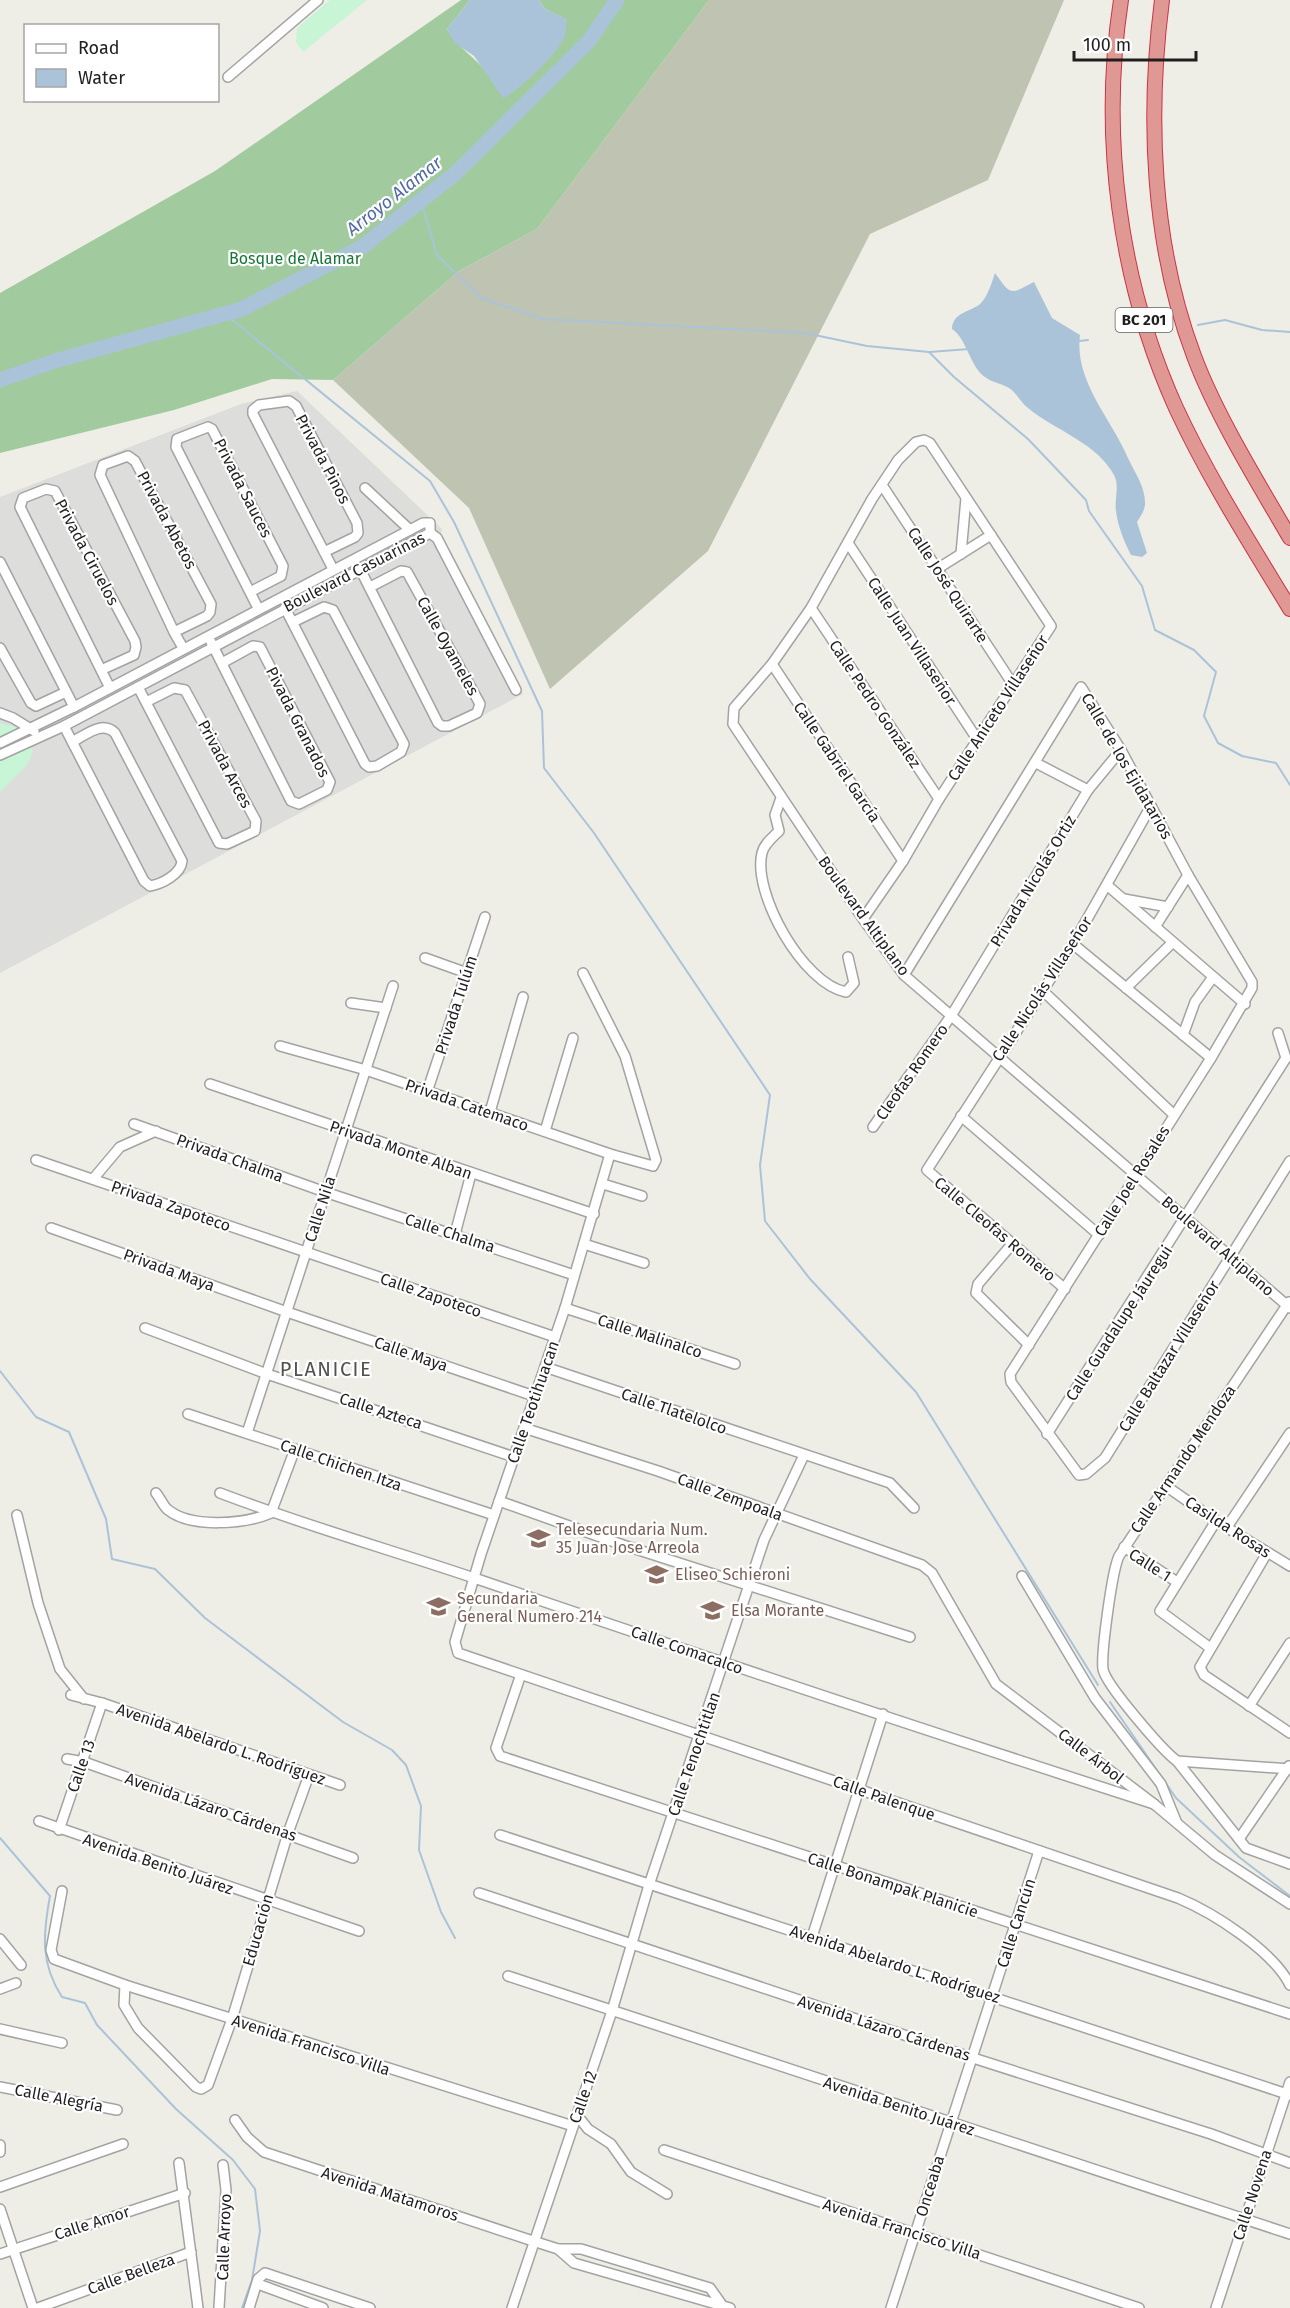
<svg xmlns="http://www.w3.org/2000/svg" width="1290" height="2308" font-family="'Fira Sans',sans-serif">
<rect width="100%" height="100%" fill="#efeee6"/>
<!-- residential -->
<polygon fill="#dddddc" points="297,391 442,529 440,536 523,694 0,973 0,497 241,404"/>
<!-- construction -->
<polygon fill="#bfc3b2" points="709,0 1064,0 988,180 870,234 708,551 550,689 469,508 333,380 459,271 537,229"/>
<!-- forest -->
<path fill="#a1cb9e" d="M461 0H470L447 29C457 47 475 57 488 74L566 19 545 9 539 0H709L537 229 459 271 333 380 272 379 174 410 0 453V293L215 171Z"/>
<!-- park -->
<g fill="#c7f5d6">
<polygon points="330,0 367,0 303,52 296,42 297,28"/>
<polygon points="0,723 20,728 33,751 27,765 0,792"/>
</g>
<!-- water -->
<g fill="#aac3d9">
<path d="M470 0H539L545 9 567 19C566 24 566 32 564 38 557 54 519 91 503 98L474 56 455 43 447 29Z"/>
<path d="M995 273C1012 297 1010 294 1034 282L1052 318 1080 335C1074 381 1111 418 1128 458 1135 473 1146 488 1145 505 1144 512 1140 517 1137 522L1147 553 1142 557 1131 555C1124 541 1118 527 1116 511 1114 500 1120 486 1114 475 1097 443 1056 431 1028 408 1021 403 1017 393 1009 388 1003 384 993 383 985 377 970 367 967 339 952 329 953 312 970 312 980 304 987 298 992 282 995 273Z"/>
</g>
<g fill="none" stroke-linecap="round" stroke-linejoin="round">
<!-- stream -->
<g stroke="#aac3d9" stroke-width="2">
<polyline points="421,201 437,255 481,298 543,319 805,333 867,346 929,352 954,377 1028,439 1086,500 1089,511 1142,586 1155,630 1194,650 1216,672 1204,716 1218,743 1242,756 1276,763 1290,785"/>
<polyline points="225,314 430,481 454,522 542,711 544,768 594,833 770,1095 760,1165 765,1221 810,1279 916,1392 1098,1685"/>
<polyline points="1198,325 1225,320 1262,330 1290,332"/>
<polyline points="1079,341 1088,340"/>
<polyline points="930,352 969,349"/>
<polyline points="0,1371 36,1417 69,1432 106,1519 112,1559 155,1569 205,1618 343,1722 392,1750 406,1765 421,1806 419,1850 441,1912 455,1938"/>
<polyline points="1110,1702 1176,1798 1239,1857 1290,1896"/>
<path d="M0 1838 50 1896C43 1934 40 1963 62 1997L85 2003 97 2025 176 2109 233 2160 255 2189 260 2231 252 2280 242 2308"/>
</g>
<!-- river -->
<polyline stroke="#aac3d9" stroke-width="15" points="0,380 55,361 242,309 362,247 456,173 589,41 617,0"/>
<defs>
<g id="minor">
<polyline points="228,77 318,0"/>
<polyline points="882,485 1014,686"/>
<polyline points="365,488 410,530"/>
<polyline points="430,533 437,538 516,690"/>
<polyline points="848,543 977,739"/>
<polyline points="324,552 355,537 358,533 357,523 296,406 289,401 259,405 253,410 253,414 333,569"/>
<polyline points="961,554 966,498"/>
<polyline points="0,562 74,707"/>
<polyline points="360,569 438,723 442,726 449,726 477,713 480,704 407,572 401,571 370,587"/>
<polyline points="937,569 991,535"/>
<polyline points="250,592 281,576 283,566 212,429 208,427 177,439 176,447 258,608"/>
<polyline points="285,608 365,764 369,767 377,766 401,752 404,744 333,610 324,607 293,622"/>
<polyline points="811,608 939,799"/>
<polyline points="174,632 207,616 210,612 211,604 135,461 128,456 103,465 100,475 174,632 183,648"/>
<polyline points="211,642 291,801 299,804 327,790 330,782 260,647 253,646 222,663"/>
<polyline points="0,648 31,703 36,706 66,692"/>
<polyline points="772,664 903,861"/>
<polyline points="101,670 134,655 136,647 135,641 55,491 46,489 23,498 20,507 101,670 110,688"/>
<polyline points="138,687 219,843 227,844 255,831 256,821 185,690 174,688 146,702"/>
<polyline points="0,713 13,718 34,731"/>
<path d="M64 726 144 881 150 886C162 884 181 874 182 861L115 733C102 720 86 735 72 742"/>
<polyline points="0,743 74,707 423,523 430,523 430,533"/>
<polyline points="0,755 64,726 430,533"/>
<polyline points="1036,763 1088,790"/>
<path d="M781 798 775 815 779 831C773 837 764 844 762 853 752 893 803 984 846 992L854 983 848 957"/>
<polyline points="1108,886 1245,1004"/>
<polyline points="1124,899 1168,907"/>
<polyline points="863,919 903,861 939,799 1051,626 930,443 924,440 916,442 898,460 872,499 811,608 772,664 734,708 733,724 863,919 904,975 1290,1308"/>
<polyline points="1155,927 1188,875"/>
<polyline points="1073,944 1211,1058"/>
<polyline points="425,958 467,973"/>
<polyline points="904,975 1081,687 1121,750 1188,875 1252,982 1252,988 1211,1058 1010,1374 1011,1382 1079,1475 1086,1474 1105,1458 1290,1161"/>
<polyline points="1126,988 1172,943"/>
<polyline points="1042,990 1173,1114"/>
<polyline points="351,1003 386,1008"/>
<polyline points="1278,1033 1286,1058"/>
<polyline points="1183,1035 1195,1002 1213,977"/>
<polyline points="280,1046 366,1070 610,1154 653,1166 656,1160 625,1056 583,973"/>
<polyline points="210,1084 594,1214"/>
<polyline points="427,1092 485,917"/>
<polyline points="490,1112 523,997"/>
<polyline points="961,1116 1099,1235"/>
<polyline points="134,1124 325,1192 574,1275"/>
<polyline points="873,1127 951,1016 1088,790 1121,750"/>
<polyline points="545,1131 573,1038"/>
<path d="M610 1154 565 1308 481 1554 455 1642 458 1653 1178 1898C1214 1913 1273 1951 1290 1985"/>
<polyline points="36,1160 555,1337"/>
<polyline points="93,1179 120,1147 156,1131"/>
<polyline points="603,1184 642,1196"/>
<polyline points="51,1228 287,1312 534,1396"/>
<polyline points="455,1234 471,1174"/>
<polyline points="1013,1243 978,1284 976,1293 1029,1345"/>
<polyline points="584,1244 644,1263"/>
<polyline points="1065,1289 927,1170 1073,944 1151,806"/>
<path d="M1289 1302 1119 1556C1112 1571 1101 1653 1103 1669 1105 1684 1163 1751 1177 1761L1290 1769"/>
<polyline points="565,1308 735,1364"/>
<polyline points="145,1328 267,1374 514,1457"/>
<polyline points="545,1367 890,1483 914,1508"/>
<polyline points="188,1414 494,1515"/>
<polyline points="524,1428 658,1471 922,1565 932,1573 996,1684 1154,1804 1215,1855 1290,1904"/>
<polyline points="247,1433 393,986"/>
<polyline points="1047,1434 1286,1058"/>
<polyline points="1166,1486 1216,1521 1290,1566"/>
<path d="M156 1493C160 1498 163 1505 167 1509 190 1529 245 1524 271 1513L295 1449"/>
<path d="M220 1493C306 1526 395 1551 483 1581 706 1657 930 1732 1154 1804"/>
<polyline points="499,1501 623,1545 910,1637"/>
<polyline points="17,1515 38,1603 60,1669 84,1699"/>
<polyline points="1227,1527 1290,1433"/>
<polyline points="1124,1547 1177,1582"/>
<polyline points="1267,1553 1200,1667 1204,1675 1290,1733"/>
<polyline points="1022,1576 1095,1698 1161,1784 1176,1821"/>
<polyline points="1209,1647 1160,1611 1216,1521"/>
<polyline points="520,1677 496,1748 500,1756 1290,2014"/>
<polyline points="71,1695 102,1703 340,1785"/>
<polyline points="1249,1706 1290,1643"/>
<polyline points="67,1759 84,1762 353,1858"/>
<polyline points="1177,1761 1246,1848 1290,1864"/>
<polyline points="39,1821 359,1931"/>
<polyline points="59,1830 102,1703"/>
<polyline points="500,1835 1290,2095"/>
<polyline points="1239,1839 1289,1766"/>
<polyline points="62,1891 51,1950 54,1959 125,1985 573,2126"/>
<polyline points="479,1893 970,2057 1211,2134 1290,2163"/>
<polyline points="812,1937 883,1714"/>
<polyline points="0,1939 21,1965"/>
<polyline points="508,1976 1290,2234"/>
<polyline points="125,1985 124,2005 138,2028 196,2087 201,2089 208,2085 232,2019 288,1833 309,1775"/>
<polyline points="0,1989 16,1983"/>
<polyline points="0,2029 62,2043"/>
<polyline points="0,2087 117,2110"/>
<polyline points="577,2115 588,2129 611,2144 631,2172 667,2194"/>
<polyline points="235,2120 247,2137 264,2152 533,2241 558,2249 574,2263 730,2308"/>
<polyline points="0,2145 0,2152"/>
<polyline points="664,2150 1139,2308"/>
<polyline points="179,2163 198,2308"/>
<polyline points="0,2187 123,2144"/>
<polyline points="0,2209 33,2308"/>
<polyline points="558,2249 581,2249 710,2288 722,2305"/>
<polyline points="0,2254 185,2193"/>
<polyline points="258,2284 323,2308"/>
<polyline points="38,2308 191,2252"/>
<polyline points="219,2308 226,2190 223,2165"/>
<polyline points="249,2308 258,2279 265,2273 370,2308"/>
<polyline points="512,2308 612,2011 649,1885 764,1540 804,1455"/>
<polyline points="891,2308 1039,1851"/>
<polyline points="1216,2308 1290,2082"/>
</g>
<g id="highway">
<path d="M1121 0C1100 136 1119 282 1176 408 1208 477 1250 543 1290 609"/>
<path d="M1162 0C1147 117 1152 245 1194 356 1216 415 1258 483 1290 538"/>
</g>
</defs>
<!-- minor casing -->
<use href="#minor" stroke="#a3a3a3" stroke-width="12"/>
<!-- highway casing -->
<use href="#highway" stroke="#ce3343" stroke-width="16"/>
<!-- minor -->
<use href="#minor" stroke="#fff" stroke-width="9"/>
<!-- highway -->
<use href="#highway" stroke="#e09894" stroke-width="14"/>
</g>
<!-- icons -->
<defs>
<symbol id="school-bare" viewBox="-9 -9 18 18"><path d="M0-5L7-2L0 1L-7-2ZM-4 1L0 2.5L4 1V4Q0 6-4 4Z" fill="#8d6e63" stroke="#fff" stroke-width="2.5" paint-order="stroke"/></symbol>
</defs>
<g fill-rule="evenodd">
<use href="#school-bare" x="522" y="1522" width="33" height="33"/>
<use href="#school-bare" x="640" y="1558" width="33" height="33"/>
<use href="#school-bare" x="422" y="1590" width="33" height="33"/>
<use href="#school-bare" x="696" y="1594" width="33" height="33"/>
</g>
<g text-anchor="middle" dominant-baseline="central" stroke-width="4.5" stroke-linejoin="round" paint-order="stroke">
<!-- shield labels -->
<rect fill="#fff" stroke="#626262" stroke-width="1.5" x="1115.5" y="308" width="57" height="24" rx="4.5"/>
<g font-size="15" font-weight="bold" fill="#1f1f1f">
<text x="1144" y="320">BC 201</text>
</g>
<!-- park labels -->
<g font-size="16" fill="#147634" stroke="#fff">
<text x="295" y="258">Bosque de Alamar</text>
</g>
<!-- street labels -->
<g font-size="16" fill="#1f1f1f" stroke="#fff">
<text transform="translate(323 459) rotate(62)">Privada Pinos</text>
<text transform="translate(243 488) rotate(63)">Privada Sauces</text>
<text transform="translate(167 520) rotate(62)">Privada Abetos</text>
<text transform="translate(87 552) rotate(62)">Privada Ciruelos</text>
<text transform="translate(354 572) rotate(-27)">Boulevard Casuarinas</text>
<text transform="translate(948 585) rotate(57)">Calle José Quirarte</text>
<text transform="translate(912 641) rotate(57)">Calle Juan Villaseñor</text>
<text transform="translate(448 646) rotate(61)">Calle Oyameles</text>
<text transform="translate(875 704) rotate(56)">Calle Pedro González</text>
<text transform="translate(998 708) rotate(-57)">Calle Aniceto Villaseñor</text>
<text transform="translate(298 722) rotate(63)">Pivada Granados</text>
<text transform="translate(837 762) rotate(56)">Calle Gabriel García</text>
<text transform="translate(225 764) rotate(62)">Privada Arces</text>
<text transform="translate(1127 766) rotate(60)">Calle de los Ejidatarios</text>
<text transform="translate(1033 881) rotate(-59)">Privada Nicolás Ortiz</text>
<text transform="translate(864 916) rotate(54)">Boulevard Altiplano</text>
<text transform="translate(1042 989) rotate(-57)">Calle Nicolás Villaseñor</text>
<text transform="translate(456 1005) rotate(-72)">Privada Tulúm</text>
<text transform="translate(912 1072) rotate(-55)">Cleofas Romero</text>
<text transform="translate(467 1105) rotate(19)">Privada Catemaco</text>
<text transform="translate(401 1150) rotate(19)">Privada Monte Alban</text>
<text transform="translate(230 1158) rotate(20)">Privada Chalma</text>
<text transform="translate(1132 1181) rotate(-58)">Calle Joel Rosales</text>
<text transform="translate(171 1206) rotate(19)">Privada Zapoteco</text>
<text transform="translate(320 1209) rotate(-72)">Calle Nila</text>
<text transform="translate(995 1229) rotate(40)">Calle Cleofas Romero</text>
<text transform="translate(450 1233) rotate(18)">Calle Chalma</text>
<text transform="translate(1218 1246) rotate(41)">Boulevard Altiplano</text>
<text transform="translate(169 1270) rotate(20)">Privada Maya</text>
<text transform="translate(431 1295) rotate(19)">Calle Zapoteco</text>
<text transform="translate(1119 1323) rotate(-57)">Calle Guadalupe Jáuregui</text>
<text transform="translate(650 1336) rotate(18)">Calle Malinalco</text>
<text transform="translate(411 1354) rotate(19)">Calle Maya</text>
<text transform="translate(1169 1356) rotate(-58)">Calle Baltazar Villaseñor</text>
<text transform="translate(533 1402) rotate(-71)">Calle Teotihuacan</text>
<text transform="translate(381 1411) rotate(18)">Calle Azteca</text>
<text transform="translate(674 1411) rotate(19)">Calle Tlatelolco</text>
<text transform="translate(1183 1459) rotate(-56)">Calle Armando Mendoza</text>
<text transform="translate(341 1465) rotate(19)">Calle Chichen Itza</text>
<text transform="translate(730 1497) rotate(20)">Calle Zempoala</text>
<text transform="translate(1228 1527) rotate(33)">Casilda Rosas</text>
<text transform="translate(1150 1565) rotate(33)">Calle 1</text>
<text transform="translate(687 1650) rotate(19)">Calle Comacalco</text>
<text transform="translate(221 1744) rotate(19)">Avenida Abelardo L. Rodríguez</text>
<text transform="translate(694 1754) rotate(-71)">Calle Tenochtitlan</text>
<text transform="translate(1091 1756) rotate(38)">Calle Árbol</text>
<text transform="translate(81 1766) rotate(-71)">Calle 13</text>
<text transform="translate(884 1798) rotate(19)">Calle Palenque</text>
<text transform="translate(211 1807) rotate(19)">Avenida Lázaro Cárdenas</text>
<text transform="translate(158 1864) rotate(19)">Avenida Benito Juárez</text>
<text transform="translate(893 1885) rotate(18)">Calle Bonampak Planicie</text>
<text transform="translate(1016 1923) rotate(-72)">Calle Cancún</text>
<text transform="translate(258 1930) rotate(-74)">Educación</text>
<text transform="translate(895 1964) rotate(18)">Avenida Abelardo L. Rodríguez</text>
<text transform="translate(884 2028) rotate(18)">Avenida Lázaro Cárdenas</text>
<text transform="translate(311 2045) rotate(18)">Avenida Francisco Villa</text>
<text transform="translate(583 2097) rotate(-71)">Calle 12</text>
<text transform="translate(59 2098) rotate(11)">Calle Alegría</text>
<text transform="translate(899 2106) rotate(18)">Avenida Benito Juárez</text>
<text transform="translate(930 2186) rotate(-73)">Onceaba</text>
<text transform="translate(390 2194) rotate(18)">Avenida Matamoros</text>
<text transform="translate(1252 2195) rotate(-72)">Calle Novena</text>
<text transform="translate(92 2223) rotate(-18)">Calle Amor</text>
<text transform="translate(902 2229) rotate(18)">Avenida Francisco Villa</text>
<text transform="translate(224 2237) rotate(-88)">Calle Arroyo</text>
<text transform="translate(131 2274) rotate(-20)">Calle Belleza</text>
</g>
<!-- education labels -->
<g font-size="16" fill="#785e54" stroke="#fff" text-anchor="start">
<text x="556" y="1529">Telesecundaria Num.<tspan x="556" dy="18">35 Juan Jose Arreola</tspan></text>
<text x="675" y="1574">Eliseo Schieroni</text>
<text x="457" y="1598">Secundaria<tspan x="457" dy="18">General Numero 214</tspan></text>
<text x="731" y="1610">Elsa Morante</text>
</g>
<!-- water labels -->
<g font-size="18" font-style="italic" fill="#5269a8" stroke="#fff">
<text transform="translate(394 196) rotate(-38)">Arroyo Alamar</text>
</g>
<!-- quarter labels -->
<g font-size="20" letter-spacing="1.5" fill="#525252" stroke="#fff">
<text x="326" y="1369">PLANICIE</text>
</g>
</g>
<!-- legend -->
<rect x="24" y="24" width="195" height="78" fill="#ffffff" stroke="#a5a5a5" stroke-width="1.5"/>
<rect x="36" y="44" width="30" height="9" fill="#ffffff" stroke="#a5a5a5" stroke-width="1.5"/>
<text x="78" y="54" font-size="18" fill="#1f1f1f">Road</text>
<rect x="36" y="69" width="30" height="18" fill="#aac3d9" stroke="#a5a5a5" stroke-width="1.5"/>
<text x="78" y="84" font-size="18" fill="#1f1f1f">Water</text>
<!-- scale -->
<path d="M1074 51v9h122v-9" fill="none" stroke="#1f1f1f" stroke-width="3"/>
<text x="1083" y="51" font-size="18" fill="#1f1f1f" stroke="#ffffff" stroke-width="4.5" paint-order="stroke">100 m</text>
</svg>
